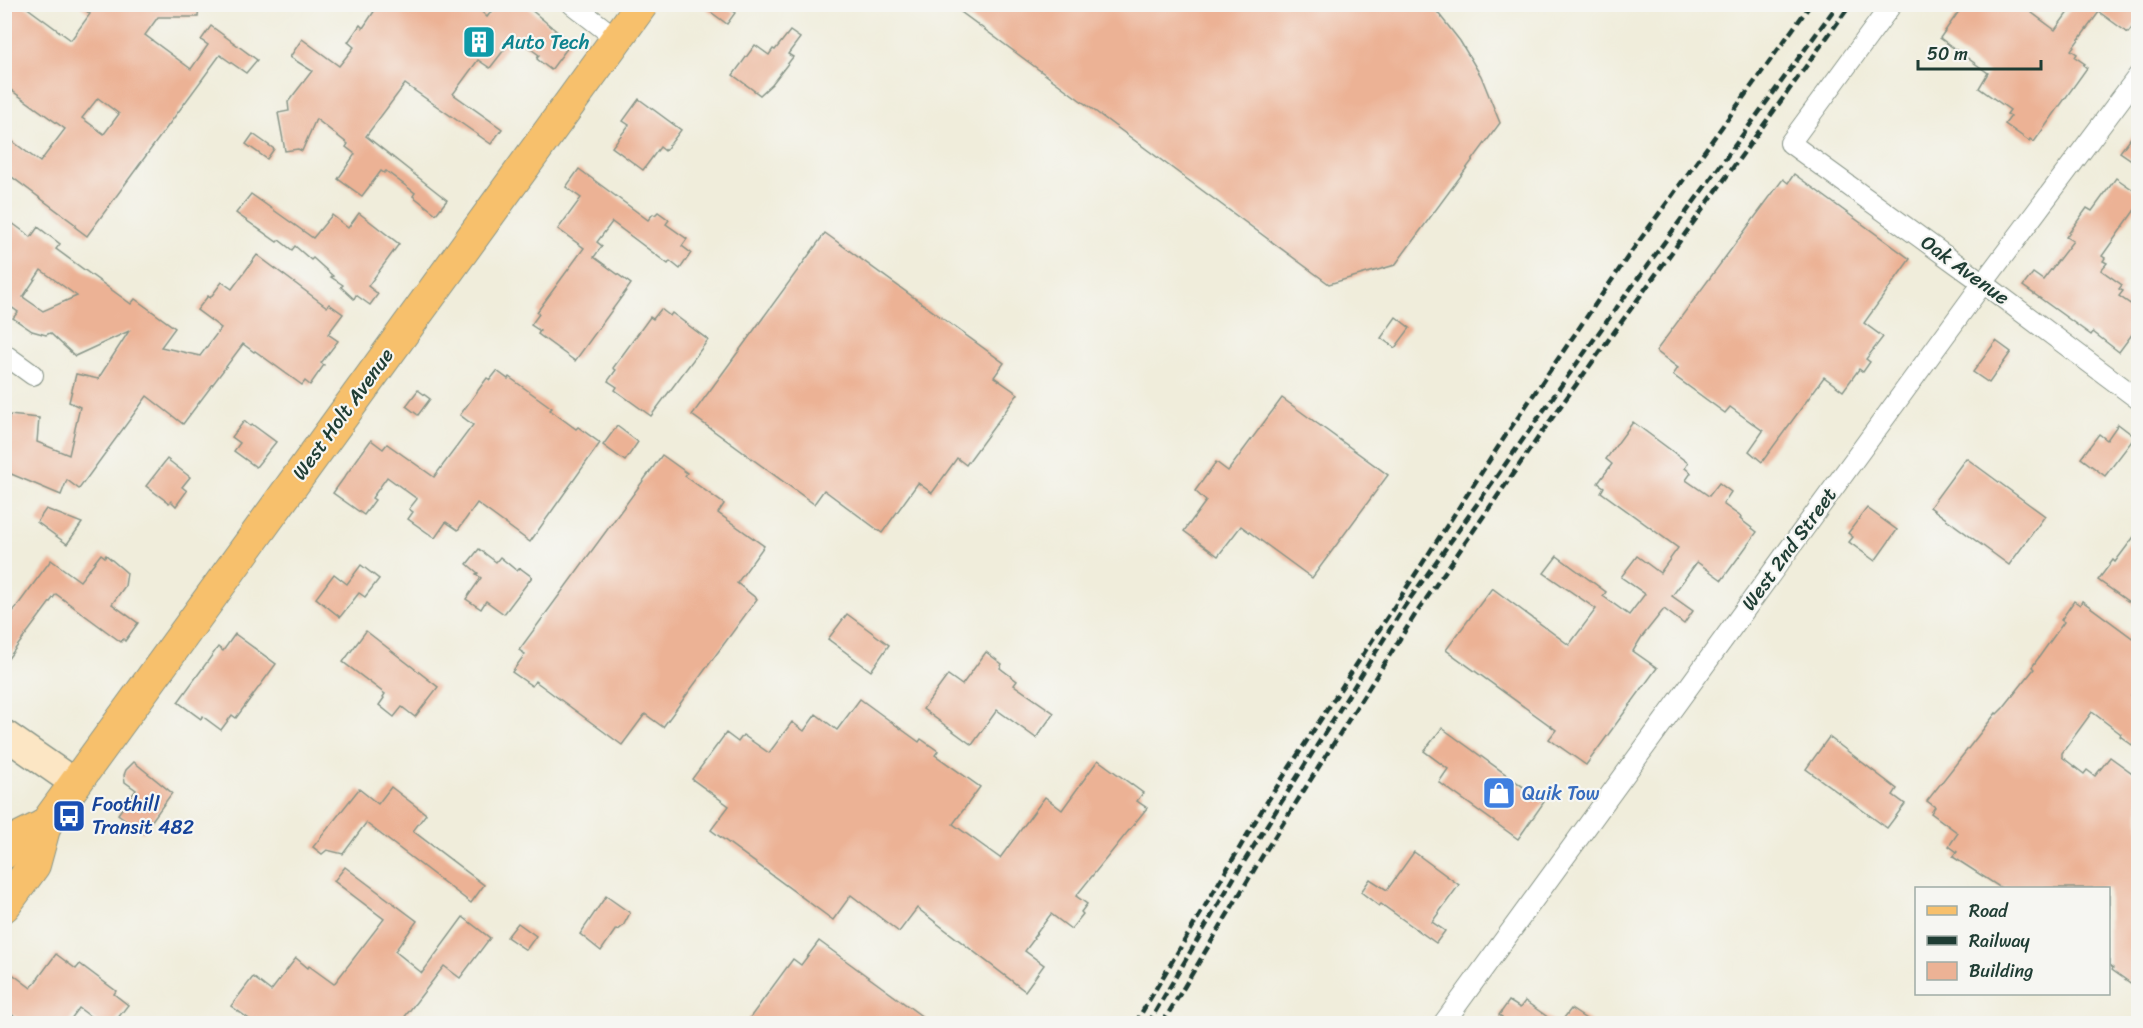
<svg xmlns="http://www.w3.org/2000/svg" width="2143" height="1028" font-family="Sriracha,sans-serif">
<rect width="100%" height="100%" fill="#f6f6f2"/>
<filter id="ink" filterUnits="userSpaceOnUse"><feTurbulence type="fractalNoise" baseFrequency=".0167" numOctaves="2"/><feDisplacementMap in="SourceGraphic" scale="12" xChannelSelector="R" yChannelSelector="G"/><feConvolveMatrix kernelMatrix="1 2 1 2 8 2 1 2 1" color-interpolation-filters="sRGB"/></filter>
<filter id="wash" filterUnits="userSpaceOnUse"><feTurbulence type="fractalNoise" baseFrequency=".008" numOctaves="4" result="noise"/><feDisplacementMap in="SourceGraphic" scale="24" xChannelSelector="R" yChannelSelector="G"/><feGaussianBlur stdDeviation="1.35" result="paint"/><feColorMatrix in="noise" values="0 0 0 0 0 0 0 0 0 0 0 0 0 0 0 0 0 1.4 0 .05"/><feComposite in="paint" operator="in"/></filter>
<g filter="url(#wash)">
<rect width="100%" height="100%" fill="#f0eddb"/>
<g id="blocks">
<!-- building -->
<g fill="#ecb295" fill-rule="evenodd">
<path d="M4 4H22L71 40 90 14 78 4H199L198 17H158L145 35 191 69 208 45 201 40 211 26 257 60 246 73 220 55 87 236 75 227 76 225 4 171V135L40 162 65 129 4 85ZM98 98 119 114 104 134 82 118Z"/>
<polygon points="379,4 474,4 487,17 497,4 524,4 571,43 551,70 537,59 539,55 514,37 490,68 478,60 453,94 502,129 491,144 405,84 366,136 447,200 436,214 413,196 415,193 386,171 384,173 381,171 362,196 338,179 355,154 346,147 348,144 316,119 302,151 298,149 285,151 278,113 289,111 288,102 312,71 290,57 302,39 339,66 354,47 348,42 360,25 363,28"/>
<polygon points="700,4 724,4 735,13 727,24"/>
<polygon points="950,4 1431,4 1460,41 1481,76 1500,123 1395,265 1329,284"/>
<polygon points="1964,4 2020,4 2055,30 2074,4 2139,4 2139,19 2128,33 2099,12 2071,50 2077,54 2075,57 2085,64 2083,65 2087,68 2034,142 2030,139 2029,141 2005,124 2011,116 2007,114 2010,110 1979,88 1988,73 1940,38"/>
<polygon points="790,31 800,38 788,54 793,57 772,84 760,95 733,75 755,45 769,55 773,49 775,50"/>
<polygon points="639,99 681,130 665,151 660,147 643,170 612,147 629,125 623,121"/>
<polygon points="2139,127 2139,165 2120,152"/>
<polygon points="253,134 274,149 267,159 246,144"/>
<polygon points="579,169 648,220 653,214 655,215 658,212 669,220 666,224 687,239 682,246 691,253 680,269 670,261 668,264 612,222 597,242 602,246 594,257 631,284 575,361 538,334 540,331 531,325 539,314 537,312 584,248 558,229 581,198 566,187"/>
<polygon points="1794,174 1910,259 1864,323 1883,337 1866,359 1870,362 1863,372 1859,369 1843,391 1824,377 1762,462 1749,451 1763,431 1730,407 1725,413 1673,375 1678,368 1656,351 1783,179 1788,183"/>
<polygon points="2116,178 2139,194 2139,204 2102,256 2105,258 2103,261 2107,263 2101,270 2122,285 2119,289 2123,291 2119,296 2139,310 2139,325 2119,352 2093,332 2091,335 2023,286 2033,273 2043,280 2073,241 2066,237 2087,208 2092,211"/>
<polygon points="251,194 313,238 332,215 348,228 359,213 399,244 368,286 378,294 370,305 356,295 354,299 341,287 343,285 331,277 333,276 313,258 311,260 295,246 292,250 279,240 277,242 236,213"/>
<path d="M4 217 31 237 38 227 60 244 56 249 131 304 135 299 175 328 161 347 200 356 221 328 197 310 208 296 210 298 222 282 232 289 257 255 327 307 329 304 343 314 328 334 338 341 321 363 324 365 310 385 305 381 302 385 255 351 254 352 243 344 183 424 147 396 79 489 67 480 61 495 4 471 9 415 39 418 37 442 69 455 80 407 69 402 76 374 98 379 129 331 75 356 50 333 46 335 32 331 13 318 18 312 4 302ZM41 270 77 296 43 311 23 297Z"/>
<polygon points="825,233 1004,363 994,377 1018,394 966,465 957,458 932,493 918,483 882,533 824,490 814,504 692,415"/>
<polygon points="661,309 670,316 672,313 708,340 651,416 615,390 617,387 608,381 616,370 613,368 650,317 653,319"/>
<polygon points="1396,317 1410,328 1395,348 1381,338"/>
<polygon points="1996,341 2011,352 1989,383 1973,372"/>
<polygon points="497,371 508,379 509,377 552,408 550,410 576,429 578,427 600,443 530,542 477,503 458,530 446,522 435,538 408,519 413,512 409,509 417,499 387,477 372,498 375,500 364,515 333,493 371,440 383,449 387,444 434,477 473,425 460,415 487,378 490,380"/>
<polygon points="418,390 430,399 418,415 406,406"/>
<polygon points="1282,398 1388,475 1312,578 1241,526 1218,556 1184,531 1206,501 1195,491 1216,462 1228,471"/>
<polygon points="244,421 250,426 253,425 276,442 256,467 234,451 240,443 232,437"/>
<polygon points="1633,422 1688,463 1685,468 1691,473 1686,480 1709,496 1719,483 1731,492 1723,504 1741,517 1740,519 1757,532 1722,580 1697,562 1672,596 1693,611 1684,624 1664,609 1641,638 1633,651 1657,668 1586,765 1549,739 1556,730 1446,650 1492,588 1569,645 1596,609 1544,573 1557,556 1606,592 1603,596 1629,615 1645,594 1621,577 1637,556 1660,573 1678,548 1601,492 1604,487 1598,483 1612,464 1606,459"/>
<polygon points="2118,424 2135,437 2105,476 2081,458 2099,434 2107,440"/>
<polygon points="617,426 638,442 625,461 603,445"/>
<polygon points="662,455 687,473 685,476 724,504 718,513 764,546 737,583 757,599 663,727 645,714 622,745 535,681 532,686 512,672 525,654 519,650"/>
<polygon points="1966,458 2045,516 2009,565 1930,507"/>
<polygon points="167,459 190,477 182,487 187,491 176,506 171,501 169,503 146,486"/>
<polygon points="1867,508 1897,530 1875,561 1849,542 1853,537 1848,533"/>
<polygon points="46,509 82,523 67,544 37,522"/>
<polygon points="2139,530 2139,609 2098,580 2113,560 2115,562"/>
<polygon points="479,549 496,562 500,557 517,571 520,568 532,577 504,614 486,601 481,609 466,599 481,578 476,574 478,573 467,564"/>
<polygon points="101,554 105,557 106,555 127,573 125,586 112,604 138,623 125,641 123,639 121,642 56,594 4,664 4,607 12,613 51,560 80,581"/>
<polygon points="361,565 379,579 365,597 359,593 340,617 316,598 334,574 347,584"/>
<polygon points="2074,601 2080,605 2082,601 2139,643 2139,685 2131,695 2135,698 2131,703 2139,709 2139,735 2132,745 2120,736 2121,734 2092,712 2062,753 2062,757 2084,774 2087,770 2095,776 2110,757 2139,778 2139,989 2112,970 2113,968 2109,965 2109,888 2001,888 1953,857 1957,852 1949,846 1958,833 1931,813 1935,807 1927,801 1996,713 1997,714 2003,708 2034,669 2032,667 2064,622 2061,620"/>
<polygon points="847,614 889,645 871,671 828,639"/>
<polygon points="366,631 438,687 415,717 402,707 394,717 379,705 384,698 383,697 385,694 343,662"/>
<polygon points="235,634 276,664 236,718 232,715 221,730 202,716 201,719 178,702 218,647 223,651"/>
<polygon points="986,652 1002,664 1000,668 1017,681 1014,685 1054,713 1036,738 997,710 972,745 923,709 948,675 962,685"/>
<polygon points="860,699 919,742 921,739 938,751 935,755 980,787 953,824 1000,858 1045,797 1062,810 1098,760 1143,793 1137,801 1147,808 1076,896 1087,904 1081,912 1083,914 1071,929 1051,914 1033,938 1034,939 1025,951 1044,965 1025,991 917,908 899,932 851,895 833,920 711,830 729,806 692,779 726,733 738,742 743,735 769,753 792,722 804,731 816,714 837,730"/>
<polygon points="1442,728 1544,802 1518,839 1439,782 1448,769 1424,751"/>
<polygon points="1829,737 1897,789 1893,795 1905,804 1887,828 1806,769"/>
<polygon points="134,762 172,793 143,833 118,814 136,790 125,782 124,775 126,770"/>
<polygon points="391,787 426,814 413,831 484,885 471,903 366,823 343,854 327,850 322,854 313,847 359,789 378,804"/>
<polygon points="1414,852 1459,885 1432,922 1445,931 1436,943 1381,904 1379,906 1361,892 1370,879 1387,890"/>
<polygon points="345,867 417,921 395,951 422,973 463,917 490,938 460,978 444,966 400,1023 255,1023 231,1006 253,977 271,991 296,958 308,968 309,966 334,984 384,919 334,881"/>
<polygon points="606,896 630,913 623,926 618,930 616,929 601,951 580,934"/>
<polygon points="518,923 536,936 526,950 507,937"/>
<polygon points="819,941 931,1023 746,1023 793,959 801,965"/>
<polygon points="56,954 76,969 80,964 116,991 114,994 128,1005 114,1023 99,1023 79,1008 68,1023 24,1023 4,1009 4,981 11,973 31,988"/>
<polygon points="1509,1001 1520,1008 1525,1001 1556,1023 1498,1023 1502,1017 1499,1015"/>
<polygon points="1571,1009 1592,1023 1560,1023"/>
</g>
</g>
</g>
<g filter="url(#ink)">
<use href="#blocks" fill-opacity="0" stroke="#889588" stroke-width="1.5"/>
<g fill="none" stroke-linecap="round" stroke-linejoin="round">
<defs>
<g id="street">
<polyline points="572,4 617,39"/>
<polyline points="1892,4 1790,143 1983,283 2138,399"/>
<polyline points="4,354 33,375"/>
<polyline points="1443,1024 1983,283 2138,76"/>
</g>
<polyline id="secondary" points="4,734 76,784"/>
<g id="primary">
<polyline points="4,853 13,841 45,825"/>
<polyline points="4,906 34,865 45,825 642,4"/>
</g>
</defs>
<!-- street casing -->
<use href="#street" stroke="#889588" stroke-width="22"/>
<!-- secondary casing -->
<use href="#secondary" stroke="#889588" stroke-width="31"/>
<!-- primary casing -->
<use href="#primary" stroke="#889588" stroke-width="34"/>
<!-- street -->
<use href="#street" stroke="#fff" stroke-width="20"/>
<!-- secondary -->
<use href="#secondary" stroke="#fce6c4" stroke-width="28"/>
<!-- primary -->
<use href="#primary" stroke="#f7c06c" stroke-width="32"/>
<!-- rail -->
<g stroke="#1f3d34" stroke-width="4.5" stroke-dasharray="9 4.5" stroke-linecap="butt">
<polyline points="1135,1024 1265,805 1506,435 1629,255 1811,4"/>
<polyline points="1148,1024 1235,876 1404,607 1612,314 1838,4"/>
<polyline points="1162,1024 1263,855 1415,615 1542,432 1851,4"/>
</g>
</g>
</g>
<!-- icons -->
<defs>
<symbol id="building-square" viewBox="-11 -11 22 22"><rect x="-9" y="-9" width="18" height="18" rx="4" fill="#0f9aa8" stroke="#f6f6f2"/><path d="M-4-6H4V6H1V3H-1V6H-4ZM-2.5-4.3h1.7v1.8h-1.7ZM.8-4.3h1.7v1.8H.8ZM-2.5-1h1.7V.8h-1.7ZM.8-1h1.7V.8H.8Z" fill="#fff"/></symbol>
<symbol id="shop-square" viewBox="-11 -11 22 22"><rect x="-9" y="-9" width="18" height="18" rx="4" fill="#3f7fe0" stroke="#f6f6f2"/><path d="M-5-2.5h2.3a2.7 3.5 0 0 1 5.4 0H5L5.5 6h-11ZM-1.5-2.5h3a1.5 2.3 0 0 0-3 0Z" fill="#fff"/></symbol>
<symbol id="bus-square" viewBox="-11 -11 22 22"><rect x="-9" y="-9" width="18" height="18" rx="4" fill="#1a4fb4" stroke="#f6f6f2"/><path d="M-5-6H5V4H4V6H2V4H-2V6H-4V4H-5ZM-3.5-4V0h7V-4ZM-3.5 1.2v1.5H-2V1.2ZM2 1.2v1.5H3.5V1.2Z" fill="#fff"/></symbol>
</defs>
<g fill-rule="evenodd">
<use href="#building-square" x="460" y="23" width="38" height="38"/>
<use href="#shop-square" x="1480" y="774" width="38" height="38"/>
<use href="#bus-square" x="50" y="797" width="38" height="38"/>
</g>
<g text-anchor="middle" dominant-baseline="central" stroke-width="4.5" stroke-linejoin="round" paint-order="stroke">
<!-- culture labels -->
<g font-size="20" fill="#0d838f" stroke="#f6f6f2" text-anchor="start">
<text x="502" y="42">Auto Tech</text>
</g>
<!-- street labels -->
<g font-size="20" fill="#1f3d34" stroke="#f6f6f2">
<text transform="translate(1965 270) rotate(36)">Oak Avenue</text>
<text transform="translate(343 414) rotate(-54)">West Holt Avenue</text>
<text transform="translate(1789 549) rotate(-54)">West 2nd Street</text>
</g>
<!-- shop labels -->
<g font-size="20" fill="#366cbe" stroke="#f6f6f2" text-anchor="start">
<text x="1522" y="793">Quik Tow</text>
</g>
<!-- transit labels -->
<g font-size="20" fill="#164399" stroke="#f6f6f2" text-anchor="start">
<text x="92" y="804">Foothill<tspan x="92" dy="23">Transit 482</tspan></text>
</g>
</g>
<!-- margin -->
<rect width="2143" height="1028" fill="none" stroke="#f6f6f2" stroke-width="24"/>
<!-- legend -->
<rect x="1915" y="887" width="195" height="108" fill="#f6f6f2" stroke="#a0aca6" stroke-width="1.5"/>
<rect x="1927" y="906" width="30" height="9" fill="#f7c06c" stroke="#a0aca6" stroke-width="1.5"/>
<text x="1969" y="917" font-size="18" fill="#1f3d34">Road</text>
<rect x="1927" y="936" width="30" height="9" fill="#1f3d34" stroke="#a0aca6" stroke-width="1.5"/>
<text x="1969" y="947" font-size="18" fill="#1f3d34">Railway</text>
<rect x="1927" y="962" width="30" height="18" fill="#ecb295" stroke="#a0aca6" stroke-width="1.5"/>
<text x="1969" y="977" font-size="18" fill="#1f3d34">Building</text>
<!-- scale -->
<path d="M1918 60v9h123v-9" fill="none" stroke="#1f3d34" stroke-width="3"/>
<text x="1927" y="60" font-size="18" fill="#1f3d34" stroke="#f6f6f2" stroke-width="4.5" paint-order="stroke">50 m</text>
</svg>
